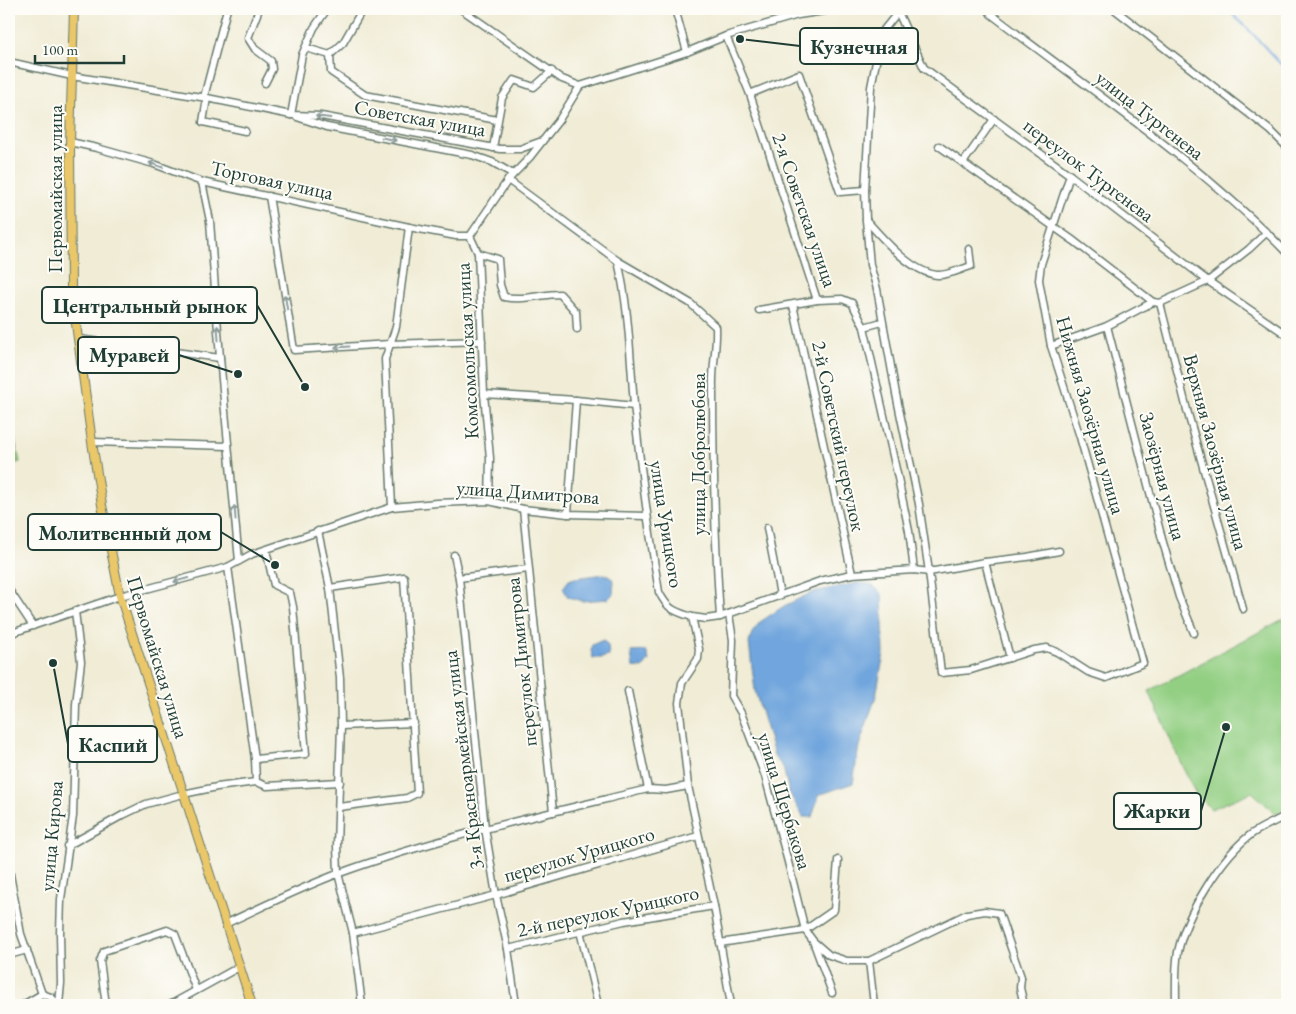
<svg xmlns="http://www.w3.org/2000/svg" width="1296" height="1014" font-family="'EB Garamond',serif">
<rect width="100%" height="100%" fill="#fdfcf7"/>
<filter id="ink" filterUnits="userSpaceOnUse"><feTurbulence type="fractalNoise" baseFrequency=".02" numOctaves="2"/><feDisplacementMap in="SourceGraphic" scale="10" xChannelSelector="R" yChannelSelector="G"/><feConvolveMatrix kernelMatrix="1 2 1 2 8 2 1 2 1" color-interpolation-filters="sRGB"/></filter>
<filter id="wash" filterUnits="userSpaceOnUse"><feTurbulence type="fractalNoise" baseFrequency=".0096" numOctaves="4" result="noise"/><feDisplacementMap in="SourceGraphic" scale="20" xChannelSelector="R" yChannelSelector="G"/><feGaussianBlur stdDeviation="1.12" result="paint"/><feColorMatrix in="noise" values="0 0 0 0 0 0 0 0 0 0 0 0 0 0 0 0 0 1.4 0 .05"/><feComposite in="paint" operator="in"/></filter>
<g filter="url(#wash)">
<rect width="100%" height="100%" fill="#f0ecd6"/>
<!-- green -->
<g fill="#93cf83" stroke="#59865c">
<polygon points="9,416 20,462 9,465"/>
<polygon points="1287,617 1287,808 1276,814 1252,792 1211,809 1196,794 1181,764 1149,691"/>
</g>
<!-- water -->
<g fill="#6fa5dd" stroke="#477188">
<polygon points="605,574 614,580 613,594 608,599 582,601 568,597 563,588 569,580 575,578"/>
<path d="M858 583C869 583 875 586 882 594L884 653 876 696 859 746 853 783 819 795 812 817H803L789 792 783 767 775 758 755 691 749 643 752 633 760 622 784 606 813 592Z"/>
<polygon points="603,640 608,646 609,656 601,658 593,658 591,651 592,645"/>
<polygon points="646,651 649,660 643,668 633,667 631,652"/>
</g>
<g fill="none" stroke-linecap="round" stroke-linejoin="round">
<!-- stream -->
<polyline stroke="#6fa5dd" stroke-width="2" points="1227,9 1251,32 1287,71"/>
</g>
</g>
<g filter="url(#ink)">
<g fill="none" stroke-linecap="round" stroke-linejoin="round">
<defs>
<g id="minor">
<polyline points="259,9 248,38 255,49 271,61 272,69 265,83"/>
<polyline points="461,9 562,79 580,86 687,52 726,36 798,15 837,9"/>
<polyline points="675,9 687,52"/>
<path d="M988 9 991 14C1091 91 1199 162 1287 253"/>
<polyline points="1114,9 1271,131 1287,147"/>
<polyline points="897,10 924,68 1070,175 1208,281 1287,335"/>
<polyline points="898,12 882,32 871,87 865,190 866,220 870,265 877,289 896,394 919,504 929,572 941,673 971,670 1034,650 1047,648 1057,652 1088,672 1106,678 1143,663 1080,437 1051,346 1039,280 1041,264 1070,175"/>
<polyline points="726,36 750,94 817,300 842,299 852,303 864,327 898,478 909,531 914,570"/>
<polyline points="306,48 330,55 331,72 365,95 497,120"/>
<polyline points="330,55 343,43 362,10"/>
<polyline points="9,62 72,76 207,98 291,115 321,116 500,149 520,149 542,141"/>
<polyline points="750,94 799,74 840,192 865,190"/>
<polyline points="204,97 227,9"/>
<polyline points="207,98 203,122 245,131"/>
<polyline points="291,115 302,55 314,28 327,9"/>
<polyline points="297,117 327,127 472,155 492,162 513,174"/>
<polyline points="70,142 97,148 154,164 202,182 409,227 456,236 470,236"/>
<polyline points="939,146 1074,241 1153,302"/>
<polyline points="493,148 502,98 514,80 534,87 552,71"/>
<polyline points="963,163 994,119"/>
<path d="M508 180 618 261 690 303 716 327C717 348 712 368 713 388 713 465 715 541 720 617"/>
<polyline points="202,182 210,221 220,358 239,561"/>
<polyline points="269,196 294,350 390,344 482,341"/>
<path d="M866 220C883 239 911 272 937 275 947 276 961 269 971 266L969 249"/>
<path d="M478 253 498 259 500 285 504 297C525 301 541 294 560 294L576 312 577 329"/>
<path d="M618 261C629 308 630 357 634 404 640 468 649 530 659 592 668 610 674 611 692 617L699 649 698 659 682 683 679 703 688 786 714 906 731 1005"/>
<polyline points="1160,303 1187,410 1243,609"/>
<polyline points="793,305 852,574"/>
<polyline points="759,310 817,300"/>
<polyline points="1107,326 1162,539 1179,597 1194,633"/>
<polyline points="864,327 882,322"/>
<polyline points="78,339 220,358"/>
<polyline points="1051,346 1107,326 1153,302 1160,303 1208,281 1249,249 1267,232"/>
<polyline points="484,394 576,400 634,406"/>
<polyline points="92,442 228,446"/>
<polyline points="489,501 490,458 484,394 478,253 470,236 508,180 530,157 559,120 580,86"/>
<polyline points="392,507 385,359 396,327 409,227"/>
<polyline points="523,509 553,812"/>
<polyline points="568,514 576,400"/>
<polyline points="767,528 780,595"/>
<polyline points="318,531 330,588 340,678 341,726 337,846 338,873 353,933 362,1005"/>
<polyline points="454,555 459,578"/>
<polyline points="985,562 1010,658"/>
<polyline points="228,567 255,759 256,782"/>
<polyline points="330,588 404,577 417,793 407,798 339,807"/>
<polyline points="9,590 33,626"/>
<polyline points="729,614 733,640 731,696 741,713 765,776 788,862 805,930 813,941 832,993"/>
<polyline points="692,617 706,619 720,617 820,581 852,574 914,570 929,572 985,562 1027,557 1059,551"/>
<polyline points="9,634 120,596 228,567 252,554 392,507 437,503 489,501 523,509 568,514 646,516"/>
<polyline points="628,691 648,789"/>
<polyline points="341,726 414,723"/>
<polyline points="255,759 306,754 293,607 290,593 274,585 266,550"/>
<polyline points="67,846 123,815 146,804 183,794 217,787 256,782 267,786 340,782"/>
<polyline points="9,869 21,934 42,994"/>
<path d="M225 924C262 907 302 887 340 873 440 837 545 814 648 789L666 790 688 786"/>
<polyline points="580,931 598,1005"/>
<polyline points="353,933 496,895 698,836"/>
<polyline points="814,942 829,955 847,961 869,961 967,914 985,911 999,913 1021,977 1020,988 1024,1005"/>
<polyline points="720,943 805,930 834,910 838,860"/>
<polyline points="508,949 624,921 714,906"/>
<polyline points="9,955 27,950"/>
<polyline points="869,961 874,1005"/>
<polyline points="42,994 51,997 59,1005"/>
<polyline points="23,1005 42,994"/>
<polyline points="59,1005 61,983 60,934 61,899 73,816 76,704 81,662 75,611"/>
<polyline points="106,1005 100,961 104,951 167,930 175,934 196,990"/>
<polyline points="170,1005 239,967"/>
<polyline points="516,1005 508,949 496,895 485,828 459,578 528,569"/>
<path d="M1176 1005C1176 988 1175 968 1178 952 1186 914 1222 855 1253 833 1264 826 1276 821 1287 815"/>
</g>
<polyline id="major" points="74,9 70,142 71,287 92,442 102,505 120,596 252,1005"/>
</defs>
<!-- minor casing -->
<use href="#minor" stroke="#687a6d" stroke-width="9"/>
<!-- major casing -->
<use href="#major" stroke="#687a6d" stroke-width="10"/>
<!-- minor -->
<use href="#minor" stroke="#fff" stroke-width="6"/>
<!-- major -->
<use href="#major" stroke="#eac769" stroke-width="8"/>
</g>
<!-- one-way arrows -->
<defs><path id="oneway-shaft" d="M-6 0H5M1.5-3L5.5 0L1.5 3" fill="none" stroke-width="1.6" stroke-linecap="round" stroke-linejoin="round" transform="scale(1.25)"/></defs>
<g stroke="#8f9e9a">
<use href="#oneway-shaft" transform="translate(323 117) rotate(-173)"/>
<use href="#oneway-shaft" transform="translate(389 139) rotate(11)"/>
<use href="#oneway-shaft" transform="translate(156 165) rotate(-161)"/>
<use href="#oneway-shaft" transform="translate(286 302) rotate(-99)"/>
<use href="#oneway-shaft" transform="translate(218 333) rotate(-94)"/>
<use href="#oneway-shaft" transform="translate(342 347) rotate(176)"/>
<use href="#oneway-shaft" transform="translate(235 513) rotate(-95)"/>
<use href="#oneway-shaft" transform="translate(181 580) rotate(165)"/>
</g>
</g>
<g text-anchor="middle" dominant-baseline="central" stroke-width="4" stroke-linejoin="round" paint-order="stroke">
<!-- street labels -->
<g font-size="20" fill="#1f3d34" stroke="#fdfcf7">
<text transform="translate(1150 115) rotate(38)">улица Тургенева</text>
<text transform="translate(420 118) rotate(10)">Советская улица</text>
<text transform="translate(1089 170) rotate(37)">переулок Тургенева</text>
<text transform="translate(272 180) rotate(12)">Торговая улица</text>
<text transform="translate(55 189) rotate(-90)">Первомайская улица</text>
<text transform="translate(805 210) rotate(71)">2-я Советская улица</text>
<text transform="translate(467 351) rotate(-93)">Комсомольская улица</text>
<text transform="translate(1091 415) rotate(74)">Нижняя Заозёрная улица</text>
<text transform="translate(839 436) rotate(78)">2-й Советский переулок</text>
<text transform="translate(1216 452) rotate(75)">Верхняя Заозёрная улица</text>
<text transform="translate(698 454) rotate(-90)">улица Добролюбова</text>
<text transform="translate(1163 476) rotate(75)">Заозёрная улица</text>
<text transform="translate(528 492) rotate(4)">улица Димитрова</text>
<text transform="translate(667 524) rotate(81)">улица Урицкого</text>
<text transform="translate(158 657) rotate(73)">Первомайская улица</text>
<text transform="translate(521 662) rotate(-96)">переулок Димитрова</text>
<text transform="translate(463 760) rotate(-97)">3-я Красноармейская улица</text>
<text transform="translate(785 801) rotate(73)">улица Щербакова</text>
<text transform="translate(51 836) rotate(-85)">улица Кирова</text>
<text transform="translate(579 854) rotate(-16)">переулок Урицкого</text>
<text transform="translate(608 911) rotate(-12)">2-й переулок Урицкого</text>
</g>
</g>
<!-- callouts -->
<path fill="none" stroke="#1f3d34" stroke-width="2" d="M740 39L800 46M305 387L257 305M238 374L179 355M275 565L221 532M53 663L68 744M1226 727L1201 811"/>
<g fill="#1f3d34" stroke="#fdfcf7" stroke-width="2">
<circle cx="740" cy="39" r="5"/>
<circle cx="305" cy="387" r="5"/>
<circle cx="238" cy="374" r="5"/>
<circle cx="275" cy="565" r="5"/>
<circle cx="53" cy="663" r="5"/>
<circle cx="1226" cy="727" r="5"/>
</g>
<g fill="#fdfcf7" stroke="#1f3d34" stroke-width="2">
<rect x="800" y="28" width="118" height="36" rx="5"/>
<rect x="42" y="287" width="215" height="36" rx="5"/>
<rect x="78" y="337" width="101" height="36" rx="5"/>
<rect x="28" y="514" width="193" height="36" rx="5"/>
<rect x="68" y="726" width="89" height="36" rx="5"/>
<rect x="1114" y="793" width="87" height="36" rx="5"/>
</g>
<g font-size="21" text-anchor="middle" font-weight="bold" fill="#1f3d34">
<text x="859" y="54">Кузнечная</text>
<text x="150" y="313">Центральный рынок</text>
<text x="129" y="362">Муравей</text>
<text x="125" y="540">Молитвенный дом</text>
<text x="113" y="752">Каспий</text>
<text x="1157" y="818">Жарки</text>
</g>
<!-- margin -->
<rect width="1296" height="1014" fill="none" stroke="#fdfcf7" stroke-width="30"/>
<!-- scale -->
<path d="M35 55v8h89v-8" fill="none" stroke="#1f3d34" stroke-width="2.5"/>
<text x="42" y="55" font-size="15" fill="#1f3d34" stroke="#fdfcf7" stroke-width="4" paint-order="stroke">100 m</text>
</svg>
